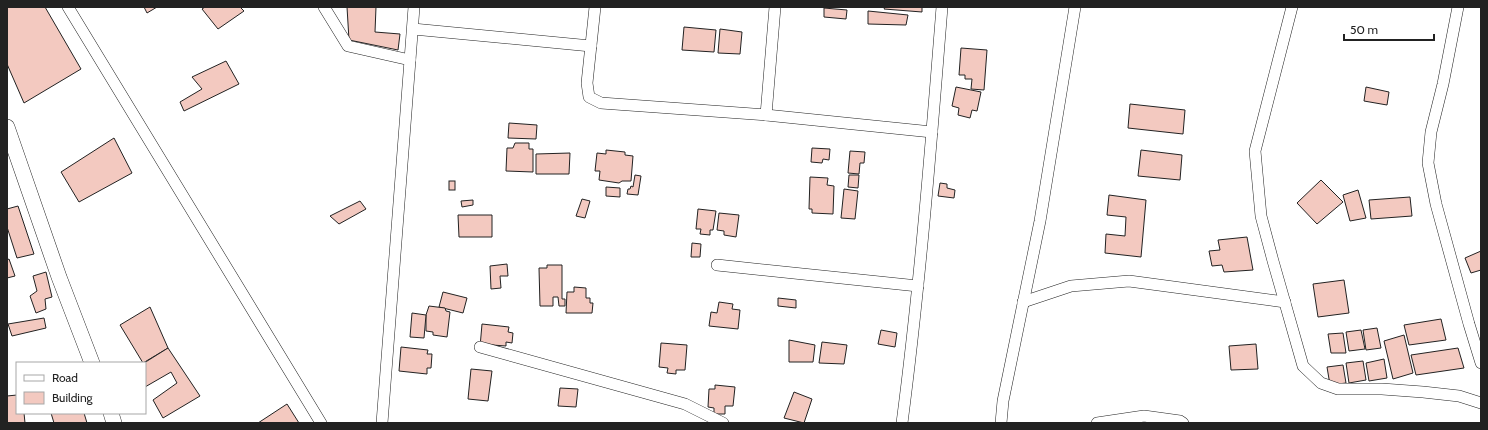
<svg xmlns="http://www.w3.org/2000/svg" width="1488" height="430" font-family="Cabin,sans-serif">
<rect width="100%" height="100%" fill="#fff"/>
<!-- building -->
<g fill="#f3c9c0" stroke="#222">
<polygon points="7,7 45,7 81,69 24,103 7,64"/>
<polygon points="144,7 157,7 147,13"/>
<polygon points="205,7 240,7 244,11 218,29 202,9"/>
<polygon points="347,7 376,7 375,32 400,34 398,50 349,40"/>
<polygon points="885,7 922,7 922,12 884,9"/>
<polygon points="824,8 847,10 846,19 824,17"/>
<polygon points="868,11 908,15 906,25 868,24"/>
<polygon points="684,27 716,30 714,52 682,50"/>
<polygon points="720,29 742,32 740,54 718,53"/>
<polygon points="961,48 987,50 984,90 971,89 972,79 965,79 965,75 959,75"/>
<polygon points="226,61 239,84 184,111 180,102 202,89 192,77"/>
<polygon points="956,87 981,92 977,111 972,110 970,118 958,115 959,108 952,106"/>
<polygon points="1366,87 1389,92 1387,105 1364,101"/>
<polygon points="1130,104 1185,110 1183,134 1128,128"/>
<polygon points="509,123 537,125 536,139 508,138"/>
<polygon points="114,138 132,173 79,202 61,172"/>
<polygon points="515,143 529,143 529,149 533,149 533,172 506,171 507,148 513,148"/>
<polygon points="812,148 830,149 829,160 823,159 822,163 811,162"/>
<polygon points="606,150 625,152 625,155 633,156 631,181 622,181 619,183 599,180 600,171 595,171 597,153 606,154"/>
<polygon points="1141,150 1182,155 1180,180 1138,176"/>
<polygon points="850,151 865,152 864,163 860,163 859,174 848,173"/>
<polygon points="570,153 569,174 536,174 536,154"/>
<polygon points="635,175 641,176 638,195 627,194 628,189 630,189 631,186 633,187"/>
<polygon points="849,175 859,175 858,188 848,187"/>
<polygon points="810,177 828,178 827,185 834,186 833,214 812,213 812,209 809,209"/>
<polygon points="1321,180 1343,202 1317,224 1297,203"/>
<rect x="449" y="181" width="6" height="9"/>
<polygon points="940,183 947,184 947,188 955,190 954,198 938,196"/>
<polygon points="606,187 620,188 620,197 606,196"/>
<polygon points="844,189 858,191 855,219 841,218"/>
<polygon points="1358,190 1366,218 1350,221 1343,195"/>
<polygon points="1109,195 1146,200 1141,257 1105,253 1106,234 1125,236 1126,217 1107,215"/>
<polygon points="1410,197 1412,216 1371,219 1369,200"/>
<polygon points="582,199 590,201 585,218 576,216"/>
<polygon points="473,200 473,205 462,207 461,201"/>
<polygon points="360,201 366,209 339,224 330,216"/>
<polygon points="18,206 34,254 17,258 7,227 7,209"/>
<polygon points="698,209 716,211 713,230 710,230 710,235 700,234 701,229 696,229"/>
<polygon points="719,213 739,215 736,237 724,235 724,231 717,230"/>
<polygon points="458,215 492,215 492,237 459,237"/>
<polygon points="1247,237 1253,270 1224,272 1222,265 1212,266 1209,251 1220,250 1218,240"/>
<polygon points="692,243 701,244 700,257 691,257"/>
<polygon points="1481,251 1481,270 1471,273 1465,258"/>
<polygon points="9,259 15,276 7,278 7,260"/>
<polygon points="507,264 508,276 500,276 501,288 491,289 490,266"/>
<polygon points="547,265 562,265 562,299 565,299 565,306 559,306 558,297 553,297 553,306 540,306 539,268 547,268"/>
<polygon points="46,272 52,297 45,299 46,309 36,313 30,296 37,291 33,276"/>
<polygon points="1344,280 1349,313 1318,317 1313,284"/>
<polygon points="574,287 586,288 586,298 590,298 590,303 593,303 592,313 566,313 567,292 574,292"/>
<polygon points="443,292 467,298 463,313 439,307"/>
<polygon points="778,298 796,300 796,308 778,306"/>
<polygon points="719,302 733,304 732,309 740,310 738,329 709,326 711,312 717,313"/>
<polygon points="429,306 445,308 446,311 450,312 447,337 433,335 433,332 426,331 426,315"/>
<polygon points="150,307 168,348 143,363 120,325"/>
<polygon points="412,313 426,315 424,338 410,337"/>
<polygon points="44,318 46,328 12,336 8,324"/>
<polygon points="1441,319 1446,340 1409,345 1404,325"/>
<polygon points="482,324 509,327 508,332 513,333 512,343 506,342 506,346 492,345 480,347"/>
<polygon points="1377,328 1381,348 1366,350 1363,330"/>
<polygon points="881,330 897,333 895,347 878,344"/>
<polygon points="1361,330 1365,349 1349,351 1346,332"/>
<polygon points="1343,333 1346,353 1331,353 1328,334"/>
<polygon points="1404,335 1413,373 1393,379 1384,341"/>
<polygon points="789,340 815,345 813,362 789,362"/>
<polygon points="822,342 847,345 844,364 819,363"/>
<polygon points="661,343 687,345 685,370 676,370 676,374 667,373 668,368 659,367"/>
<polygon points="1256,344 1258,369 1231,370 1229,346"/>
<polygon points="401,347 428,350 427,354 432,354 431,368 427,368 427,374 399,371"/>
<polygon points="168,348 200,396 163,418 153,400 177,383 171,372 145,387 145,363 144,363"/>
<polygon points="1458,348 1464,368 1416,375 1411,355"/>
<polygon points="1384,359 1387,378 1369,381 1366,363"/>
<polygon points="1363,361 1366,380 1349,383 1346,363"/>
<polygon points="1343,365 1346,383 1330,385 1327,367"/>
<polygon points="471,369 492,371 488,401 468,399"/>
<polygon points="715,385 735,387 733,406 725,406 725,414 714,414 714,408 708,407 709,389 715,389"/>
<polygon points="560,388 578,389 576,407 558,406"/>
<polygon points="794,392 812,399 804,423 784,418"/>
<polygon points="17,395 17,413 24,413 25,423 7,423 7,396"/>
<polygon points="287,404 299,423 258,423"/>
<polygon points="51,413 84,413 87,423 54,423"/>
</g>
<g fill="none" stroke-linecap="round" stroke-linejoin="round">
<defs>
<g id="minor">
<polyline points="68,7 321,423"/>
<polyline points="324,7 348,46 410,60 382,423"/>
<polyline points="595,7 587,83 589,97 601,103 766,115 932,132"/>
<polyline points="1292,7 1255,151 1261,216 1273,261 1303,366 1321,383 1338,389 1382,389 1423,392 1459,396 1481,403"/>
<polyline points="1458,7 1443,84 1431,132 1428,163 1436,204 1469,324 1481,363"/>
<polyline points="413,29 591,46"/>
<polyline points="410,60 414,7"/>
<polyline points="766,115 775,7"/>
<polyline points="717,265 918,286"/>
<polyline points="1023,302 1071,286 1129,281 1285,302"/>
<polyline points="480,347 685,404 723,423"/>
<path d="M902 423C920 285 931 146 942 7"/>
<polyline points="1001,423 1003,401 1040,221 1075,7"/>
<polyline points="1097,423 1144,416 1180,421 1183,423"/>
</g>
<g id="secondary">
<polyline points="7,127 59,277 92,363"/>
<polyline points="111,413 114,423"/>
</g>
</defs>
<!-- minor casing -->
<use href="#minor" stroke="#222" stroke-width="12"/>
<!-- secondary casing -->
<use href="#secondary" stroke="#222" stroke-width="16"/>
<!-- minor -->
<use href="#minor" stroke="#fff" stroke-width="11"/>
<!-- secondary -->
<use href="#secondary" stroke="#fff" stroke-width="15"/>
</g>
<!-- border -->
<rect width="1488" height="430" fill="none" stroke="#222222" stroke-width="16"/>
<!-- legend -->
<rect x="16" y="362" width="130" height="52" fill="#ffffff" stroke="#a7a7a7"/>
<rect x="24" y="375" width="20" height="6" fill="#ffffff" stroke="#a7a7a7"/>
<text x="52" y="382" font-size="12" fill="#222222">Road</text>
<rect x="24" y="392" width="20" height="12" fill="#f3c9c0" stroke="#a7a7a7"/>
<text x="52" y="402" font-size="12" fill="#222222">Building</text>
<!-- scale -->
<path d="M1344 34v6h90v-6" fill="none" stroke="#222222" stroke-width="2"/>
<text x="1350" y="34" font-size="12" fill="#222222" stroke="#ffffff" stroke-width="3" paint-order="stroke">50 m</text>
</svg>
